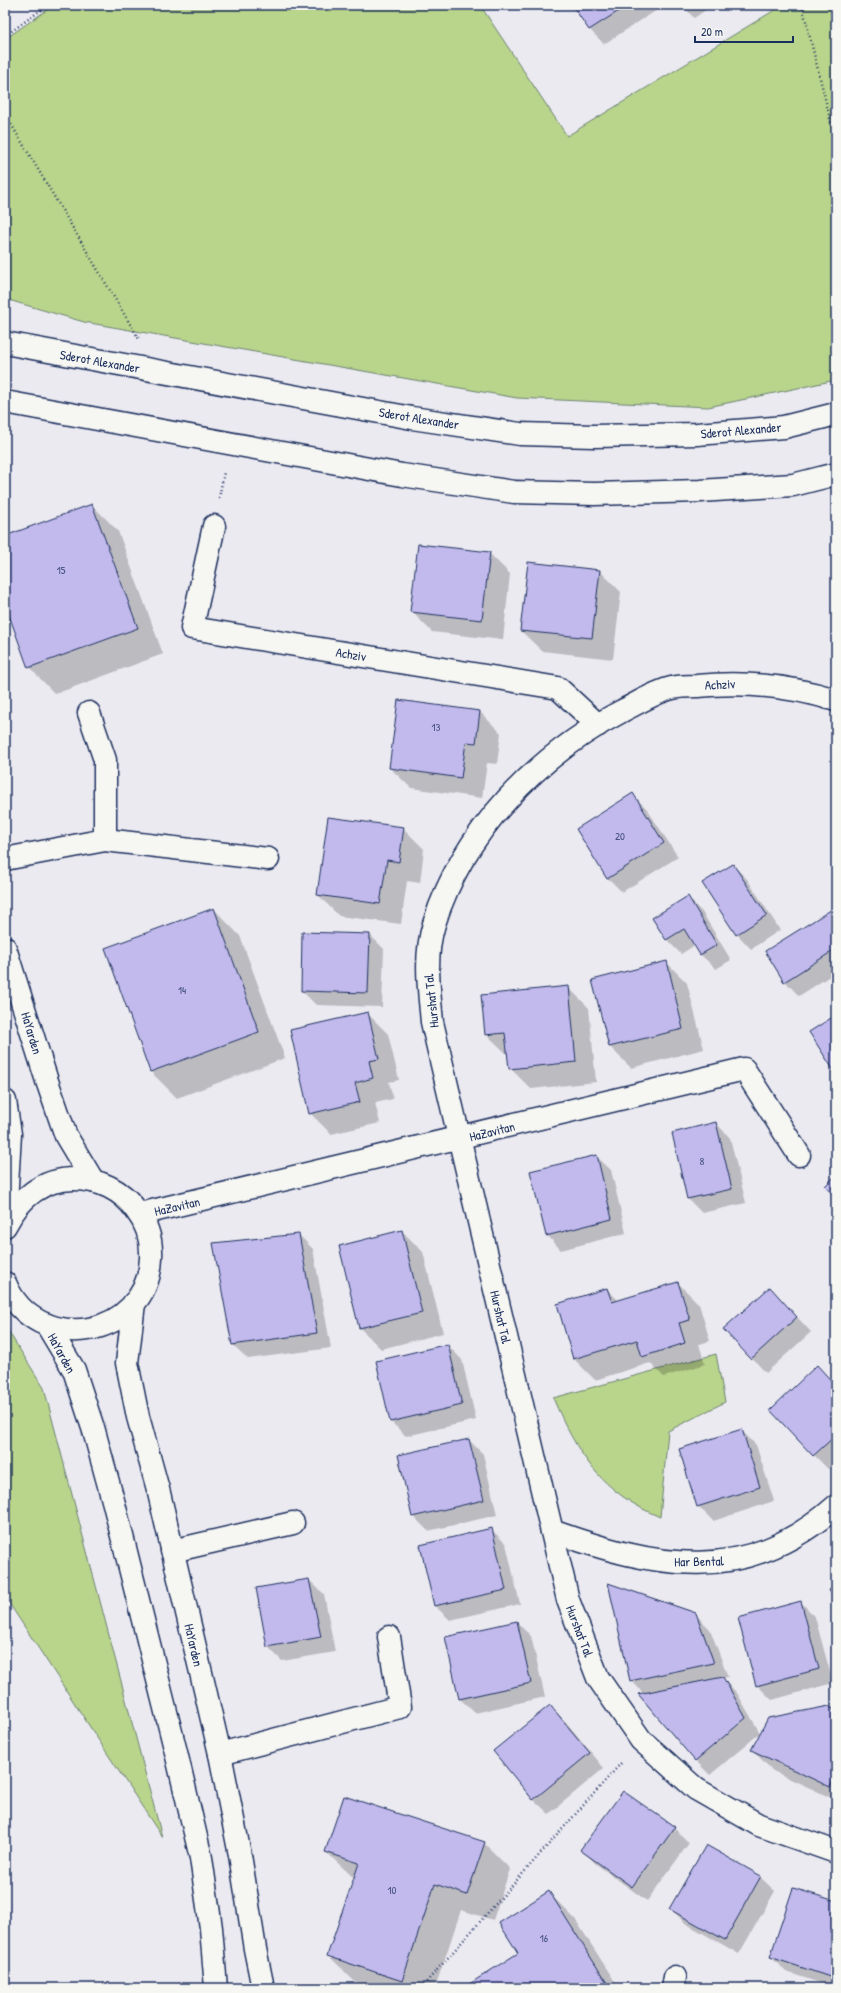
<svg xmlns="http://www.w3.org/2000/svg" width="841" height="1993" font-family="'Patrick Hand',sans-serif">
<rect width="100%" height="100%" fill="#eceaf1"/>
<filter id="ink" filterUnits="userSpaceOnUse"><feTurbulence type="fractalNoise" baseFrequency=".025" numOctaves="2"/><feDisplacementMap in="SourceGraphic" scale="8" xChannelSelector="R" yChannelSelector="G"/><feConvolveMatrix kernelMatrix="1 2 1 2 8 2 1 2 1" color-interpolation-filters="sRGB"/></filter>
<g filter="url(#ink)">
<!-- green -->
<g fill="#b9d48b" stroke="#6a8274">
<polygon points="54,5 480,5 567,136 783,5 830,5 836,35 836,380 708,407 517,398 84,322 5,299 5,39"/>
<polygon points="5,1326 44,1388 162,1837 5,1597"/>
<path d="M716 1354 725 1402 668 1431 660 1517C602 1493 577 1454 553 1398Z"/>
</g>
<!-- shadow -->
<g fill="#0003">
<polygon points="573,5 654,5 657,10 604,44 590,30"/>
<polygon points="682,5 713,5 694,18"/>
<polygon points="92,505 118,531 163,654 55,694 29,667 5,601 5,537"/>
<polygon points="489,553 510,574 503,640 432,632 411,611"/>
<polygon points="600,571 621,592 613,659 542,651 521,631"/>
<polygon points="480,712 501,733 497,764 487,763 482,798 411,788 390,768"/>
<polygon points="633,795 647,809 678,857 622,892 608,878"/>
<polygon points="403,828 424,849 420,883 407,881 401,924 339,916 318,895"/>
<polygon points="733,865 747,879 780,930 751,949 737,934"/>
<polygon points="688,898 702,912 731,960 716,969 701,955 695,945 681,954 667,940 654,918"/>
<polygon points="214,909 240,936 285,1058 177,1098 151,1072"/>
<polygon points="836,911 836,972 799,996 785,981"/>
<polygon points="370,935 384,949 382,1007 316,1005 302,991"/>
<polygon points="666,962 687,983 704,1049 631,1068 610,1047 594,981"/>
<polygon points="568,987 589,1008 596,1082 531,1089 510,1068 508,1055 486,1034"/>
<polygon points="367,1013 388,1034 399,1080 389,1082 393,1099 375,1103 380,1123 331,1134 310,1113"/>
<polygon points="716,1123 730,1138 746,1203 702,1213 688,1199"/>
<polygon points="596,1156 611,1170 626,1233 561,1250 547,1235"/>
<polygon points="402,1231 423,1252 443,1333 381,1349 360,1328"/>
<polygon points="299,1235 313,1249 331,1348 248,1359 233,1345 214,1244"/>
<polygon points="678,1283 699,1304 710,1341 699,1344 705,1364 664,1377 650,1363 595,1380 574,1359 558,1305 607,1289 619,1301"/>
<polygon points="770,1288 811,1332 766,1373 725,1329"/>
<polygon points="448,1345 462,1360 476,1420 406,1436 391,1422"/>
<polygon points="836,1386 836,1462 828,1469 814,1455"/>
<polygon points="742,1431 756,1445 774,1501 713,1521 698,1506"/>
<polygon points="469,1440 483,1454 497,1515 428,1531 413,1516"/>
<polygon points="492,1530 506,1544 520,1604 450,1620 435,1606 422,1546"/>
<polygon points="309,1580 324,1594 335,1652 282,1661 268,1647"/>
<polygon points="801,1602 815,1617 833,1683 772,1700 757,1685"/>
<polygon points="695,1614 710,1629 728,1677 722,1678 737,1693 760,1733 710,1775 696,1761 640,1695 644,1694 631,1680"/>
<polygon points="516,1622 531,1636 545,1697 475,1713 460,1699 446,1638"/>
<polygon points="550,1706 565,1721 604,1768 549,1814 534,1800 495,1752"/>
<polygon points="836,1712 836,1800 773,1771 752,1750"/>
<polygon points="623,1792 674,1828 689,1843 647,1901 596,1864 582,1850"/>
<polygon points="484,1843 510,1869 493,1920 461,1910 435,1988 372,1988 355,1982 329,1956 355,1879 326,1852"/>
<polygon points="760,1877 775,1891 739,1954 685,1923 671,1909"/>
<polygon points="549,1893 575,1919 619,1988 464,1988 519,1953"/>
<polygon points="836,1902 836,1988 786,1972 771,1957"/>
</g>
<!-- building -->
<g fill="#c2baec" stroke="#1b2f5e">
<polygon points="572,5 628,5 589,30"/>
<polygon points="92,504 138,628 28,668 5,604 5,536"/>
<polygon points="418,544 490,552 482,620 410,612"/>
<polygon points="528,562 600,570 592,638 520,631"/>
<polygon points="398,700 480,711 476,743 466,742 461,778 389,768"/>
<polygon points="633,793 664,843 607,879 576,829"/>
<polygon points="328,817 404,827 399,862 387,860 380,904 317,895"/>
<polygon points="733,864 767,915 736,935 702,883"/>
<polygon points="688,896 717,945 700,955 684,929 666,940 652,918"/>
<polygon points="214,908 259,1032 150,1072 105,948"/>
<polygon points="834,908 836,911 836,949 784,982 765,951"/>
<polygon points="302,932 370,934 368,993 301,991"/>
<polygon points="667,961 683,1029 609,1047 592,980"/>
<polygon points="569,986 576,1062 509,1069 505,1033 485,1035 481,995"/>
<polygon points="368,1012 379,1059 369,1061 373,1078 355,1083 360,1102 309,1114 290,1030"/>
<polygon points="836,1015 836,1074 809,1032"/>
<polygon points="716,1122 732,1189 687,1199 672,1133"/>
<polygon points="597,1155 612,1219 546,1236 530,1171"/>
<polygon points="836,1175 836,1198 825,1186"/>
<polygon points="402,1230 422,1313 359,1328 339,1246"/>
<polygon points="299,1234 317,1333 232,1345 213,1243"/>
<polygon points="678,1282 690,1320 679,1323 685,1343 642,1357 637,1340 573,1359 557,1304 607,1288 612,1302"/>
<polygon points="770,1287 797,1317 751,1359 723,1329"/>
<polygon points="448,1344 462,1405 390,1422 376,1361"/>
<polygon points="817,1365 836,1386 836,1435 813,1456 770,1410"/>
<polygon points="742,1429 760,1487 697,1507 679,1449"/>
<polygon points="469,1439 484,1500 412,1517 398,1455"/>
<polygon points="492,1528 506,1590 434,1606 420,1545"/>
<polygon points="309,1579 321,1637 267,1647 256,1588"/>
<polygon points="608,1583 696,1613 714,1663 630,1681"/>
<polygon points="836,1586 836,1602 829,1590"/>
<polygon points="801,1601 819,1669 756,1686 738,1618"/>
<polygon points="517,1621 531,1683 459,1699 445,1637"/>
<polygon points="723,1677 746,1718 695,1761 638,1694"/>
<polygon points="550,1705 590,1753 533,1800 493,1751"/>
<polygon points="829,1706 836,1711 836,1775 830,1787 751,1750 768,1718"/>
<polygon points="623,1791 675,1827 632,1887 580,1850"/>
<polygon points="344,1796 485,1842 467,1895 435,1884 402,1981 327,1956 359,1863 325,1852"/>
<polygon points="706,1845 761,1876 725,1940 669,1909"/>
<polygon points="793,1888 836,1901 836,1959 830,1977 770,1957"/>
<polygon points="549,1891 610,1988 463,1988 518,1953 499,1923"/>
</g>
<g fill="none" stroke-linecap="round" stroke-linejoin="round">
<defs>
<g id="minor">
<polyline points="5,343 412,418 520,434 594,436 697,434 784,427 836,414"/>
<polyline points="5,402 402,475 514,492 594,494 700,491 793,485 836,474"/>
<polyline points="214,526 192,628 558,688 598,725"/>
<path d="M836 700C790 686 745 681 697 686 689 686 680 686 672 688 655 692 638 703 622 711 537 756 463 831 434 924 424 956 429 989 432 1022L568 1600 598 1678 641 1740 696 1789 759 1825 836 1852"/>
<polyline points="89,713 105,760 105,840"/>
<polyline points="5,859 105,840 268,859"/>
<polyline points="5,948 47,1081 66,1136 93,1181"/>
<polyline points="5,1101 10,1134 5,1220"/>
<polyline points="140,1214 744,1069 799,1155"/>
<path d="M5 1226C19 1199 42 1179 74 1179 99 1179 122 1190 136 1210 147 1224 152 1241 151 1258 148 1339 36 1358 5 1283"/>
<polyline points="134,1303 127,1363 138,1417 159,1493 220,1754 240,1855 255,1949 263,1988"/>
<polyline points="47,1325 74,1370 94,1431 114,1504 176,1752 201,1858 211,1928 216,1988"/>
<path d="M552 1531C656 1568 745 1587 836 1506"/>
<polyline points="172,1551 293,1523"/>
<polyline points="220,1754 400,1707 389,1637"/>
<polyline points="673,1988 675,1977"/>
</g>
</defs>
<!-- minor casing -->
<use href="#minor" stroke="#1b2f5e" stroke-width="25"/>
<!-- path -->
<g stroke="#1b2f5e" stroke-width="2.5" stroke-dasharray="1 3" stroke-linecap="butt">
<polyline points="802,5 836,143"/>
<polyline points="5,36 48,5"/>
<polyline points="5,114 139,339"/>
<polyline points="219,498 224,472"/>
<polyline points="421,1988 622,1762"/>
</g>
<!-- minor -->
<use href="#minor" stroke="#f6f6f2" stroke-width="22"/>
</g>
</g>
<g text-anchor="middle" dominant-baseline="central" stroke-width="3" stroke-linejoin="round" paint-order="stroke">
<!-- number labels -->
<g font-size="11" fill="#455282">
<text x="61" y="570">15</text>
<text x="436" y="727">13</text>
<text x="620" y="836">20</text>
<text x="182" y="990">14</text>
<text x="702" y="1161">8</text>
<text x="392" y="1890">10</text>
<text x="544" y="1938">16</text>
</g>
<!-- street labels -->
<g font-size="13" fill="#1b2f5e" stroke="#f6f6f2">
<text transform="translate(100 361) rotate(10)">Sderot Alexander</text>
<text transform="translate(419 418) rotate(9)">Sderot Alexander</text>
<text transform="translate(741 430) rotate(-5)">Sderot Alexander</text>
<text transform="translate(351 654) rotate(9)">Achziv</text>
<text transform="translate(720 684) rotate(-3)">Achziv</text>
<text transform="translate(431 1001) rotate(-96)">Hurshat Tal</text>
<text transform="translate(32 1033) rotate(73)">HaYarden</text>
<text transform="translate(492 1131) rotate(-14)">HaZavitan</text>
<text transform="translate(177 1206) rotate(-13)">HaZavitan</text>
<text transform="translate(501 1317) rotate(77)">Hurshat Tal</text>
<text transform="translate(62 1353) rotate(61)">HaYarden</text>
<text transform="translate(699 1561) rotate(-1)">Har Bental</text>
<text transform="translate(580 1631) rotate(69)">Hurshat Tal</text>
<text transform="translate(194 1645) rotate(77)">HaYarden</text>
</g>
</g>
<!-- margin -->
<rect width="841" height="1993" fill="none" stroke="#f6f6f2" stroke-width="20"/>
<rect x="10" y="10" width="821" height="1973" fill="none" stroke="#1b2f5e" stroke-width="1.5" filter="url(#ink)"/>
<!-- scale -->
<path d="M695 36v6h98v-6" fill="none" stroke="#1b2f5e" stroke-width="2"/>
<text x="701" y="36" font-size="12" fill="#1b2f5e" stroke="#f6f6f2" stroke-width="3" paint-order="stroke">20 m</text>
</svg>
